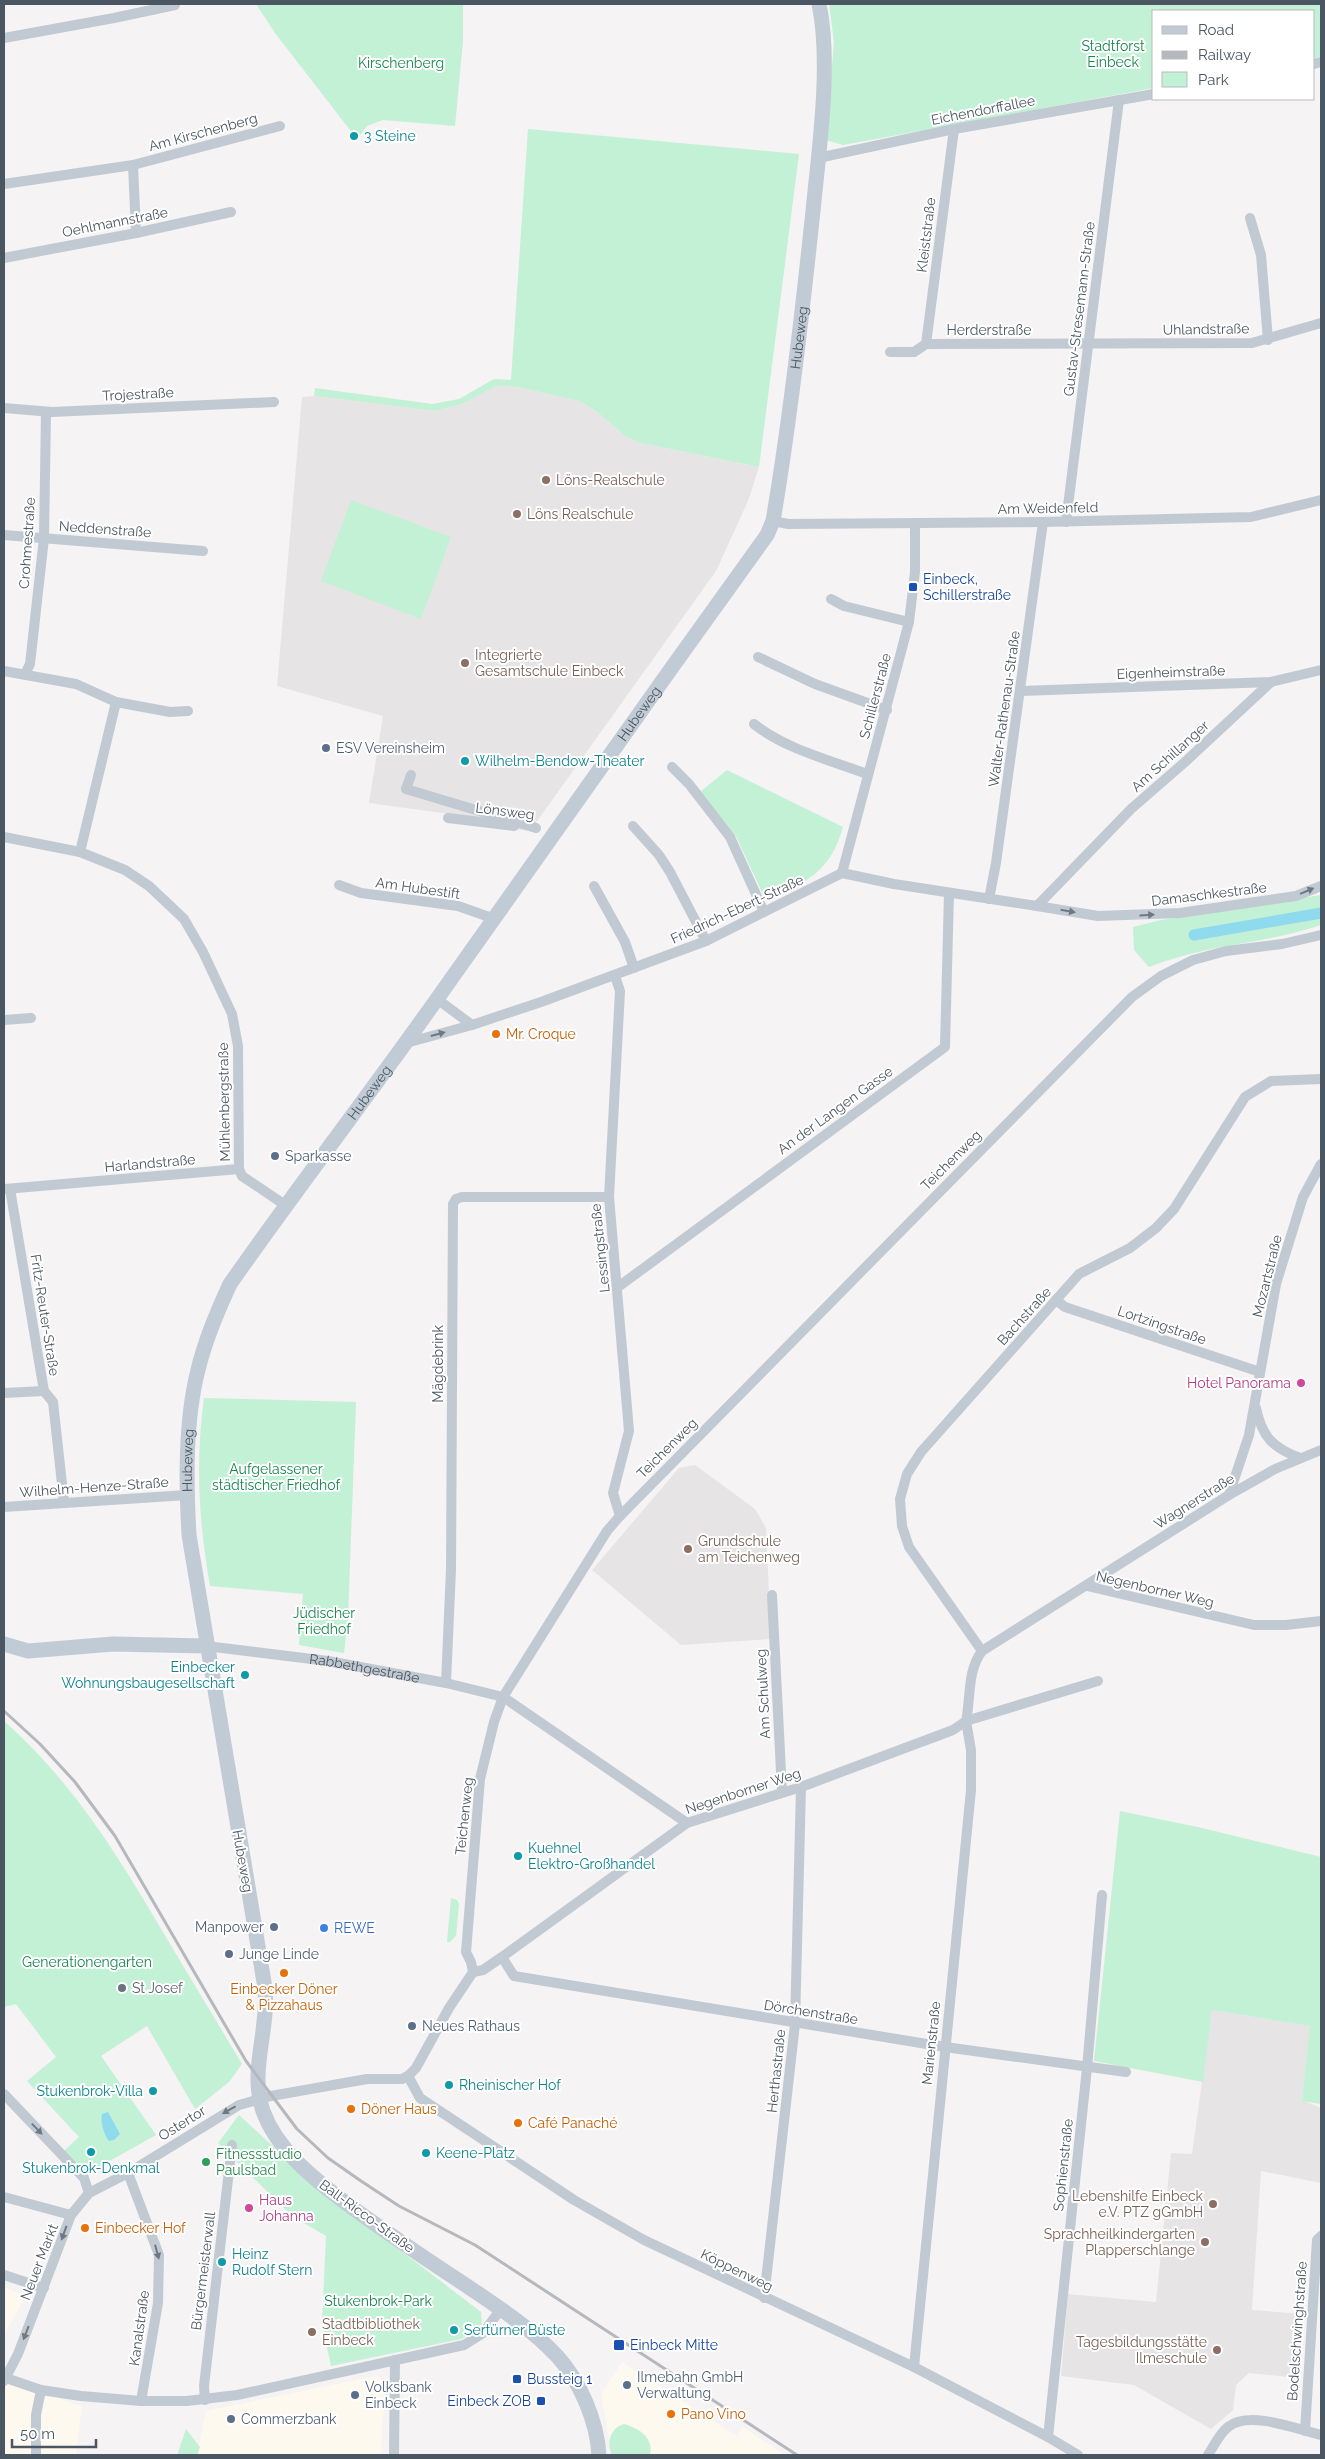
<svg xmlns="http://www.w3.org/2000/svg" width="1325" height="2459" font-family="Raleway,sans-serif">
<rect width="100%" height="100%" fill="#f5f3f3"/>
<!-- commercial -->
<g fill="#fdf9ef">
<polygon points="4,2287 26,2296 4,2335"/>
<polygon points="622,2362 737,2436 743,2427 785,2455 612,2455 601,2394"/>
<polygon points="376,2376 385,2383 381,2455 197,2455 206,2411"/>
<polygon points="4,2381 82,2406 76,2455 4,2455"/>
</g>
<!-- education -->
<g fill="#e6e4e5">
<polygon points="496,386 518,387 579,401 596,411 625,436 641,443 759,467 748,501 716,571 530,831 450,822 450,814 369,803 383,716 277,686 302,397 314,396 435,411 462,404"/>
<polygon points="695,1465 755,1509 766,1528 771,1639 681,1645 592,1570 679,1468"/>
<polygon points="1212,2010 1311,2026 1302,2100 1321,2108 1321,2183 1261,2171 1252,2310 1302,2314 1299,2378 1249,2373 1236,2385 1233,2410 1211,2429 1134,2385 1061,2376 1068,2294 1156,2302 1171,2153 1192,2154"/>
</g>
<!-- green -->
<g fill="#c3f1d5">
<polygon points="256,4 463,4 463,41 455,126 383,120 367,126 357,139 275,33"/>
<polygon points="829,4 1321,4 1321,57 1314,58 1314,11 1154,11 1154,88 843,145 826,140 834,42"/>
<polygon points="528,129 799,154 759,467 641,443 625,436 596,411 579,401 518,387 496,386 462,404 435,411 314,396 315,388 432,404 459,399 494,379 511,380"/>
<polygon points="351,500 451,537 421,619 321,581"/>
<path d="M727 770 843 827C830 873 806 882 766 901L737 838 700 792Z"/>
<path d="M1321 895V925C1265 944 1206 944 1149 967L1134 950 1133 927 1161 920Z"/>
<path d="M204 1398 356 1402 348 1619 344 1653 299 1645 303 1594 210 1586C199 1523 195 1462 204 1398Z"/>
<path d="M4 1721C75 1784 120 1859 167 1939 192 1981 217 2022 242 2064L229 2082 195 2109 147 2026 101 2056 156 2135 88 2173 64 2151 79 2137 27 2081 56 2057 16 2004 4 2007Z"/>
<polygon points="1120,1811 1202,1828 1321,1857 1321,2104 1302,2101 1310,2026 1212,2010 1203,2082 1094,2061"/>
<polygon points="451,1898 457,1900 459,1904 456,1936 450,1942 447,1942"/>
<polygon points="239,2115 316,2186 481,2312 482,2326 461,2339 331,2366 322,2324 326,2236 292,2216 218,2143"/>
<path d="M624 2424C639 2428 654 2438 650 2455H612C606 2443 610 2428 624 2424Z"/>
<polygon points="186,2429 200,2447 197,2455 177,2455"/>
</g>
<!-- water -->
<path fill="#90daee" d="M108 2112 120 2134 114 2140 109 2141C104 2135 100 2121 102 2114Z"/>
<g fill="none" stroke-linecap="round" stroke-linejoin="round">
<!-- canal -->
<polyline stroke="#90daee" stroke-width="11" points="1194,935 1321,913"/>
<!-- street -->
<g stroke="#c1cad2" stroke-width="10">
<polyline points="4,38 114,18 175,5"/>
<polyline points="1314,64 1321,62"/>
<polyline points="818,158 954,129 1154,94"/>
<polyline points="133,165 136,233"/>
<polyline points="4,184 133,165 280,126"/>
<polyline points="1250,218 1261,255 1268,340"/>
<polyline points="4,258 136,233 231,212"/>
<polyline points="926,344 954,129"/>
<polyline points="890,352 914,352 926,344 1252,343 1321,323"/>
<polyline points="4,408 52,412 274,402"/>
<polyline points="773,521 788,524 1043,522 1251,517 1321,500"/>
<polyline points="1066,522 1119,100"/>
<polyline points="4,535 203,551"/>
<polyline points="831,599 844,606 909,622"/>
<polyline points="758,657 815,684 887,710"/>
<polyline points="4,671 76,684 116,702 170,712 188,711"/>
<polyline points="25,674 30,664 44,538 46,412"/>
<polyline points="1021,691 1271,682 1321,670"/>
<path d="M754 724C785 749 830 760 867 774"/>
<polyline points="672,767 689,784 730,837 764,912"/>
<polyline points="411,775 406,789 536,828"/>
<polyline points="448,818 514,826"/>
<polyline points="633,826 659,855 670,872 706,941"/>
<polyline points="4,837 80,852 125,870 149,886 184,919 203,952 232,1014 238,1046 239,1169 242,1176 285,1205"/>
<polyline points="80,852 116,702"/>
<polyline points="842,873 909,622 915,572 915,523"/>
<polyline points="339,885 361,893 458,906 492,918"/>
<polyline points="594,886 625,942 634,968"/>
<polyline points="989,899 996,863 1043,522"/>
<polyline points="1037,906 1098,916 1180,913 1296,896 1321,886"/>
<polyline points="615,976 620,991 609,1197 629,1431 613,1493 620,1516"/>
<polyline points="437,999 472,1025"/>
<polyline points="4,1020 31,1018"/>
<polyline points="406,1043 472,1025 541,1002 706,941 842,873 894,884 1037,906 1131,809 1185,762 1271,682"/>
<polyline points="5,1189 239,1169"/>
<polyline points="10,1189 44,1391 53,1402 64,1502"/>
<polyline points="618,1287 945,1047 949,893"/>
<polyline points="1056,1300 1065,1307 1260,1372"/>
<polyline points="4,1393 44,1391"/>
<path d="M1256 1408C1262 1437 1273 1448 1300 1458"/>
<polyline points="1229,1495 1249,1435 1276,1284 1303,1197 1321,1164"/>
<polyline points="4,1507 187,1495"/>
<polyline points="1087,1586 1254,1625 1286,1625 1321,1621"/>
<polyline points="772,1595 782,1791"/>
<path id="s1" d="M206 1646 328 1661 446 1683 503 1697 687 1823"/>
<polyline points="982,1651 909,1547 902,1526 900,1499 907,1474 921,1452 1079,1274 1130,1248 1156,1228 1174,1209 1245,1097 1271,1081 1321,1079"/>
<polyline points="446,1683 451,1569 453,1204 456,1199 462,1197 609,1197"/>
<polyline points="502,1957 514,1976 945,2047 1126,2072"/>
<path d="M473 1972 483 1970 502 1957 687 1823 801 1787 953 1730 966 1721C971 1697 967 1671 982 1651L1229 1495 1275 1469 1321 1450"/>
<polyline points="408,2076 420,2098 574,2200 644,2240 914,2367 1048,2437 1078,2455"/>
<polyline points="4,2094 84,2178 89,2193"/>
<polyline points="128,2173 159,2255 158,2303 141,2401"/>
<polyline points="4,2197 71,2215"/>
<polyline points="4,2275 44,2288"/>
<polyline points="764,2298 795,2024 801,1787"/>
<polyline points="914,2367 971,1790 971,1750 966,1721 1098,1681"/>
<polyline points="6,2378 41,2390 81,2396 141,2401 187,2401 237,2395 464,2345 483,2333 501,2309"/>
<polyline points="4,2381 18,2354 71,2215 89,2193 128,2173 239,2105 271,2096 367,2079 402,2079 408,2076 416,2068 449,2008 473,1972 471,1962 466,1952 480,1779 494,1722 503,1697 607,1531 620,1516 1132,997 1161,976 1193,960 1226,951 1282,944 1321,935"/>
<polyline points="205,2400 204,2386 232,2145"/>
<polyline points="1305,2431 1317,2240 1321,2236"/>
<polyline points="1048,2437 1087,2068 1102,1895"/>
<polyline points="36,2455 36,2415 41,2390"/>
<polyline points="394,2455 395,2360"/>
<path d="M1208 2455C1214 2446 1219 2434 1228 2427 1249 2410 1297 2429 1321 2435"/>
</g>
<!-- secondary -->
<g stroke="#c1cbd6" stroke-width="15">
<polyline points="4,1644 28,1651 113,1644 206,1646"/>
<path id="s2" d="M599 2455C597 2421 580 2381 557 2356 531 2328 498 2307 467 2286 426 2259 385 2232 346 2203 314 2179 277 2150 263 2111 249 2071 269 2031 265 1988L189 1535C186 1482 185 1421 198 1370 205 1340 217 1312 230 1284 297 1188 369 1095 437 999 546 844 656 689 767 535L773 521C791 415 803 308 814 201 820 142 831 61 819 4"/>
</g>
<!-- rail -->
<polyline stroke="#b5b8bd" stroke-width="3" points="4,1711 40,1744 75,1782 115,1836 246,2061 297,2129 328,2158 361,2181 399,2206 475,2245 797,2455"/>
</g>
<!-- one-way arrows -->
<defs><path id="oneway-solid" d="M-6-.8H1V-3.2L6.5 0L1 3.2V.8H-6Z" transform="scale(1.25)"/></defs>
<g fill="#6e7983">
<use href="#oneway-solid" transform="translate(1307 891) rotate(-23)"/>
<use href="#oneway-solid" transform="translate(1068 911) rotate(10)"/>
<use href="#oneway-solid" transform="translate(1147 915) rotate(-3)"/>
<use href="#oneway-solid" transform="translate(438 1034) rotate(-15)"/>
<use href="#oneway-solid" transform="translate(229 2110) rotate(151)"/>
<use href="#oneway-solid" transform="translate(37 2129) rotate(46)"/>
<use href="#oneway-solid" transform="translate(64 2233) rotate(110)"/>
<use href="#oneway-solid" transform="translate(157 2252) rotate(75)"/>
<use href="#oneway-solid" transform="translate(26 2333) rotate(111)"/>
</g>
<!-- markers -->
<g fill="#0f9aa8" stroke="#fff" stroke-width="2">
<circle cx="354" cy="136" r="5"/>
<circle cx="465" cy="761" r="5"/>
<circle cx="245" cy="1675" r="5"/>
<circle cx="518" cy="1856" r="5"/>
<circle cx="449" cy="2085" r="5"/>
<circle cx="153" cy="2091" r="5"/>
<circle cx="91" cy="2152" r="5"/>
<circle cx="426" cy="2153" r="5"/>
<circle cx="222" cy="2262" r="5"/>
<circle cx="454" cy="2330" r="5"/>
</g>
<g fill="#8d6e63" stroke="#fff" stroke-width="2">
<circle cx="546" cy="480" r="5"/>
<circle cx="517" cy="514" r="5"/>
<circle cx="465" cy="663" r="5"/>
<circle cx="688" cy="1549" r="5"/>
<circle cx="1213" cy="2204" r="5"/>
<circle cx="1205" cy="2242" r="5"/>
<circle cx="312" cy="2332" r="5"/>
<circle cx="1217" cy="2350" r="5"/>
</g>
<g fill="#1a4fb4" stroke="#fff" stroke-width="2">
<rect x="908" y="582" width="10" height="10" rx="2.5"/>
<rect x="613" y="2339" width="12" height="12" rx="2.5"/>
<rect x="512" y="2374" width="10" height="10" rx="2.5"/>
<rect x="536" y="2396" width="10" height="10" rx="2.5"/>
</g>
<g fill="#5c6f8a" stroke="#fff" stroke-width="2">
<circle cx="326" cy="748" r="5"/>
<circle cx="275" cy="1156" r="5"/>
<circle cx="274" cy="1927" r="5"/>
<circle cx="229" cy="1954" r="5"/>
<circle cx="412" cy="2026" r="5"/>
<circle cx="627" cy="2385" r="5"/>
<circle cx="355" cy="2395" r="5"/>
<circle cx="231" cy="2419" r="5"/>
</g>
<g fill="#e8710a" stroke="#fff" stroke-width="2">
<circle cx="496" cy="1034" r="5"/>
<circle cx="284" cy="1973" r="5"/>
<circle cx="351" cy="2109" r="5"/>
<circle cx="518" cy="2123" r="5"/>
<circle cx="85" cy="2228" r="5"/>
<circle cx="671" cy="2414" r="5"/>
</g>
<g fill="#d1479c" stroke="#fff" stroke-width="2">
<circle cx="1301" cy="1383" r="5"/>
<circle cx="249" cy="2208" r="5"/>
</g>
<circle fill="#3f7fe0" stroke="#fff" stroke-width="2" cx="324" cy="1928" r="5"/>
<circle fill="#6b7280" stroke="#fff" stroke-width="2" cx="122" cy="1988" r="5"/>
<circle fill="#2e9e5b" stroke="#fff" stroke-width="2" cx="206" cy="2162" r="5"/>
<g text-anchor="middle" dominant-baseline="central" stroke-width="4" stroke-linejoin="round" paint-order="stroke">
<!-- park labels -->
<g font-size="14" fill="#17864f" stroke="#fff">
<text x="1113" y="46">Stadtforst<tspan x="1113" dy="16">Einbeck</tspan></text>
<text x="401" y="63">Kirschenberg</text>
<text x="276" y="1469">Aufgelassener<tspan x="276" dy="16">städtischer Friedhof</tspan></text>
<text x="324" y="1613">Jüdischer<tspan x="324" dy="16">Friedhof</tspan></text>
<text x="87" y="1962">Generationengarten</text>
<text x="378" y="2301">Stukenbrok-Park</text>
</g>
<!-- street labels -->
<g font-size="14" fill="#4a5661" stroke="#fff">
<text transform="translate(983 110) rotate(-11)">Eichendorffallee</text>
<text transform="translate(203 132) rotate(-15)">Am Kirschenberg</text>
<text transform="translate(115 222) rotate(-11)">Oehlmannstraße</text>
<text transform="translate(926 235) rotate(-83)">Kleiststraße</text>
<text transform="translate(1079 309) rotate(-83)">Gustav-Stresemann-Straße</text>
<text transform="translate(1206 329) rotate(-1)">Uhlandstraße</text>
<text x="989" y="330">Herderstraße</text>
<text stroke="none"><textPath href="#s2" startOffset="2459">Hubeweg</textPath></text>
<text transform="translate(138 394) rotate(-3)">Trojestraße</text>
<text transform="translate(1048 508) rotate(-1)">Am Weidenfeld</text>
<text transform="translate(105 529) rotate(4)">Neddenstraße</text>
<text transform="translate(27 543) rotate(-86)">Crohmestraße</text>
<text transform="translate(1171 672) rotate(-2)">Eigenheimstraße</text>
<text transform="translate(875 696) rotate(-75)">Schillerstraße</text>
<text transform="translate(1004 709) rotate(-82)">Walter-Rathenau-Straße</text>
<text stroke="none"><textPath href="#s2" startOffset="2039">Hubeweg</textPath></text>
<text transform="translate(1170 756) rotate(-42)">Am Schillanger</text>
<text transform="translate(505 811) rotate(7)">Lönsweg</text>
<text transform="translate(418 888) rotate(8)">Am Hubestift</text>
<text transform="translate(1209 894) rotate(-7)">Damaschkestraße</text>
<text transform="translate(737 909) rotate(-25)">Friedrich-Ebert-Straße</text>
<text stroke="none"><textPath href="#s2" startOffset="1574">Hubeweg</textPath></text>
<text transform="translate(224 1102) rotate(-91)">Mühlenbergstraße</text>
<text transform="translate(835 1110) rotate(-36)">An der Langen Gasse</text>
<text transform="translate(951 1160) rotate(-45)">Teichenweg</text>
<text transform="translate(150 1163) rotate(-5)">Harlandstraße</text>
<text transform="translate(600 1248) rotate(-96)">Lessingstraße</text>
<text transform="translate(1267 1276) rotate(-76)">Mozartstraße</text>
<text transform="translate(45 1315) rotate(81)">Fritz-Reuter-Straße</text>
<text transform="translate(1024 1316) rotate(-48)">Bachstraße</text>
<text transform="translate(1162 1325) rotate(19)">Lortzingstraße</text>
<text transform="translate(438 1364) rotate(-90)">Mägdebrink</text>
<text transform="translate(667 1448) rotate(-45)">Teichenweg</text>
<text stroke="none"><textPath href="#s2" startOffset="1154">Hubeweg</textPath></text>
<text transform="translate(94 1487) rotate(-4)">Wilhelm-Henze-Straße</text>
<text transform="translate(1194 1501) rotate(-32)">Wagnerstraße</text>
<text transform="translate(1155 1589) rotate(13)">Negenborner Weg</text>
<text stroke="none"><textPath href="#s1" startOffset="160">Rabbethgestraße</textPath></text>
<text transform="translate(763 1694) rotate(-93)">Am Schulweg</text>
<text transform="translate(743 1791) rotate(-18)">Negenborner Weg</text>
<text transform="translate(464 1816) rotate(-84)">Teichenweg</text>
<text transform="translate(243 1861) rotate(80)">Hubeweg</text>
<text transform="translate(811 2012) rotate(9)">Dörchenstraße</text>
<text transform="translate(931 2043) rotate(-84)">Marienstraße</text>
<text transform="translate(776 2071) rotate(-84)">Herthastraße</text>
<text transform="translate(182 2123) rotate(-32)">Ostertor</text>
<text transform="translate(1063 2165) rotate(-84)">Sophienstraße</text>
<text transform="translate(367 2216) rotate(36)">Ball-Ricco-Straße</text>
<text transform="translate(39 2262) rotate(-69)">Neuer Markt</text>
<text transform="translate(737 2270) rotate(26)">Köppenweg</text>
<text transform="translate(203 2271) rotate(-83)">Bürgermeisterwall</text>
<text transform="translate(139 2328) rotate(-82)">Kanalstraße</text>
<text transform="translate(1297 2331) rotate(-86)">Bodelschwinghstraße</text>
</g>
<!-- culture labels -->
<g font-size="14" fill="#0d838f" stroke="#fff" text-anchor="start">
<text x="364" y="136">3 Steine</text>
<text x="475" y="761">Wilhelm-Bendow-Theater</text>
<text x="235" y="1667" text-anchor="end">Einbecker<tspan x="235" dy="16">Wohnungsbaugesellschaft</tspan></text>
<text x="528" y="1848">Kuehnel<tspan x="528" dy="16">Elektro-Großhandel</tspan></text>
<text x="459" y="2085">Rheinischer Hof</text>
<text x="143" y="2091" text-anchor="end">Stukenbrok-Villa</text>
<text x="436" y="2153">Keene-Platz</text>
<text x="91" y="2168" text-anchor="middle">Stukenbrok-Denkmal</text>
<text x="232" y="2254">Heinz<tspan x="232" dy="16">Rudolf Stern</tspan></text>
<text x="464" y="2330">Sertürner Büste</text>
</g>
<!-- education labels -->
<g font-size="14" fill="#785e54" stroke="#fff" text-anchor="start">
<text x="556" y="480">Löns-Realschule</text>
<text x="527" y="514">Löns Realschule</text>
<text x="475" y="655">Integrierte<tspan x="475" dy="16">Gesamtschule Einbeck</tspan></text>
<text x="698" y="1541">Grundschule<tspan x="698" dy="16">am Teichenweg</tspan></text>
<text x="1203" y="2196" text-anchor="end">Lebenshilfe Einbeck<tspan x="1203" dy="16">e.V. PTZ gGmbH</tspan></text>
<text x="1195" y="2234" text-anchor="end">Sprachheilkindergarten<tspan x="1195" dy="16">Plapperschlange</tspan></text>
<text x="322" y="2324">Stadtbibliothek<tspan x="322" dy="16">Einbeck</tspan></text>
<text x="1207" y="2342" text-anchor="end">Tagesbildungsstätte<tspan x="1207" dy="16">Ilmeschule</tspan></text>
</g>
<!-- transit labels -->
<g font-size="14" fill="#164399" stroke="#fff" text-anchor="start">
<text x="923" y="579">Einbeck,<tspan x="923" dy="16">Schillerstraße</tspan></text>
<text x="630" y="2345">Einbeck Mitte</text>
<text x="527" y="2379">Bussteig 1</text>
<text x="531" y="2401" text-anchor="end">Einbeck ZOB</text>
</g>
<!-- service labels -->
<g font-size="14" fill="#4e5e75" stroke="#fff" text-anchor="start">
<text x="336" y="748">ESV Vereinsheim</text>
<text x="285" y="1156">Sparkasse</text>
<text x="264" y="1927" text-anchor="end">Manpower</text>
<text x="239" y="1954">Junge Linde</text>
<text x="422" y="2026">Neues Rathaus</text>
<text x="637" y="2377">Ilmebahn GmbH<tspan x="637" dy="16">Verwaltung</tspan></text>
<text x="365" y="2387">Volksbank<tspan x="365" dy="16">Einbeck</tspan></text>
<text x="241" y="2419">Commerzbank</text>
</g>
<!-- food labels -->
<g font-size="14" fill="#c56008" stroke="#fff" text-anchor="start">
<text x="506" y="1034">Mr. Croque</text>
<text x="284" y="1989" text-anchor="middle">Einbecker Döner<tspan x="284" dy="16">&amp; Pizzahaus</tspan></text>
<text x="361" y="2109">Döner Haus</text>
<text x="528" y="2123">Café Panaché</text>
<text x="95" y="2228">Einbecker Hof</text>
<text x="681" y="2414">Pano Vino</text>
</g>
<!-- hotel labels -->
<g font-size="14" fill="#b23c85" stroke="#fff" text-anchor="end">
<text x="1291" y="1383">Hotel Panorama</text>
<text x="259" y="2200" text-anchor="start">Haus<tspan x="259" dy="16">Johanna</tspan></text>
</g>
<!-- shop labels -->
<g font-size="14" fill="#366cbe" stroke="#fff" text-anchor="start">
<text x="334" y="1928">REWE</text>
</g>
<!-- worship labels -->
<g font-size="14" fill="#5b616d" stroke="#fff" text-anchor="start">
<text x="132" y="1988">St Josef</text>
</g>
<!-- leisure labels -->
<g font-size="14" fill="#27864d" stroke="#fff" text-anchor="start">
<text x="216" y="2154">Fitnessstudio<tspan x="216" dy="16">Paulsbad</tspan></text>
</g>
</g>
<!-- border -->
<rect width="1325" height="2459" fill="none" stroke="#4a5661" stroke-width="10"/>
<!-- legend -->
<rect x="1152" y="10" width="162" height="90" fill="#ffffff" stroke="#b7bbc0"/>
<rect x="1162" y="26" width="25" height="8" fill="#c1cbd6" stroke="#b7bbc0"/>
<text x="1198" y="35" font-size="15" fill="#4a5661">Road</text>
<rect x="1162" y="51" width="25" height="8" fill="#b5b8bd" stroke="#b7bbc0"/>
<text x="1198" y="60" font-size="15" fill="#4a5661">Railway</text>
<rect x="1162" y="72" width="25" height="15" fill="#c3f1d5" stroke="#b7bbc0"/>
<text x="1198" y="85" font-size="15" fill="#4a5661">Park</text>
<!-- scale -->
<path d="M12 2439v8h84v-8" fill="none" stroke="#4a5661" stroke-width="2.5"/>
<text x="20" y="2439" font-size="15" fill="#4a5661" stroke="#ffffff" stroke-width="4" paint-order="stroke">50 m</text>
</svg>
